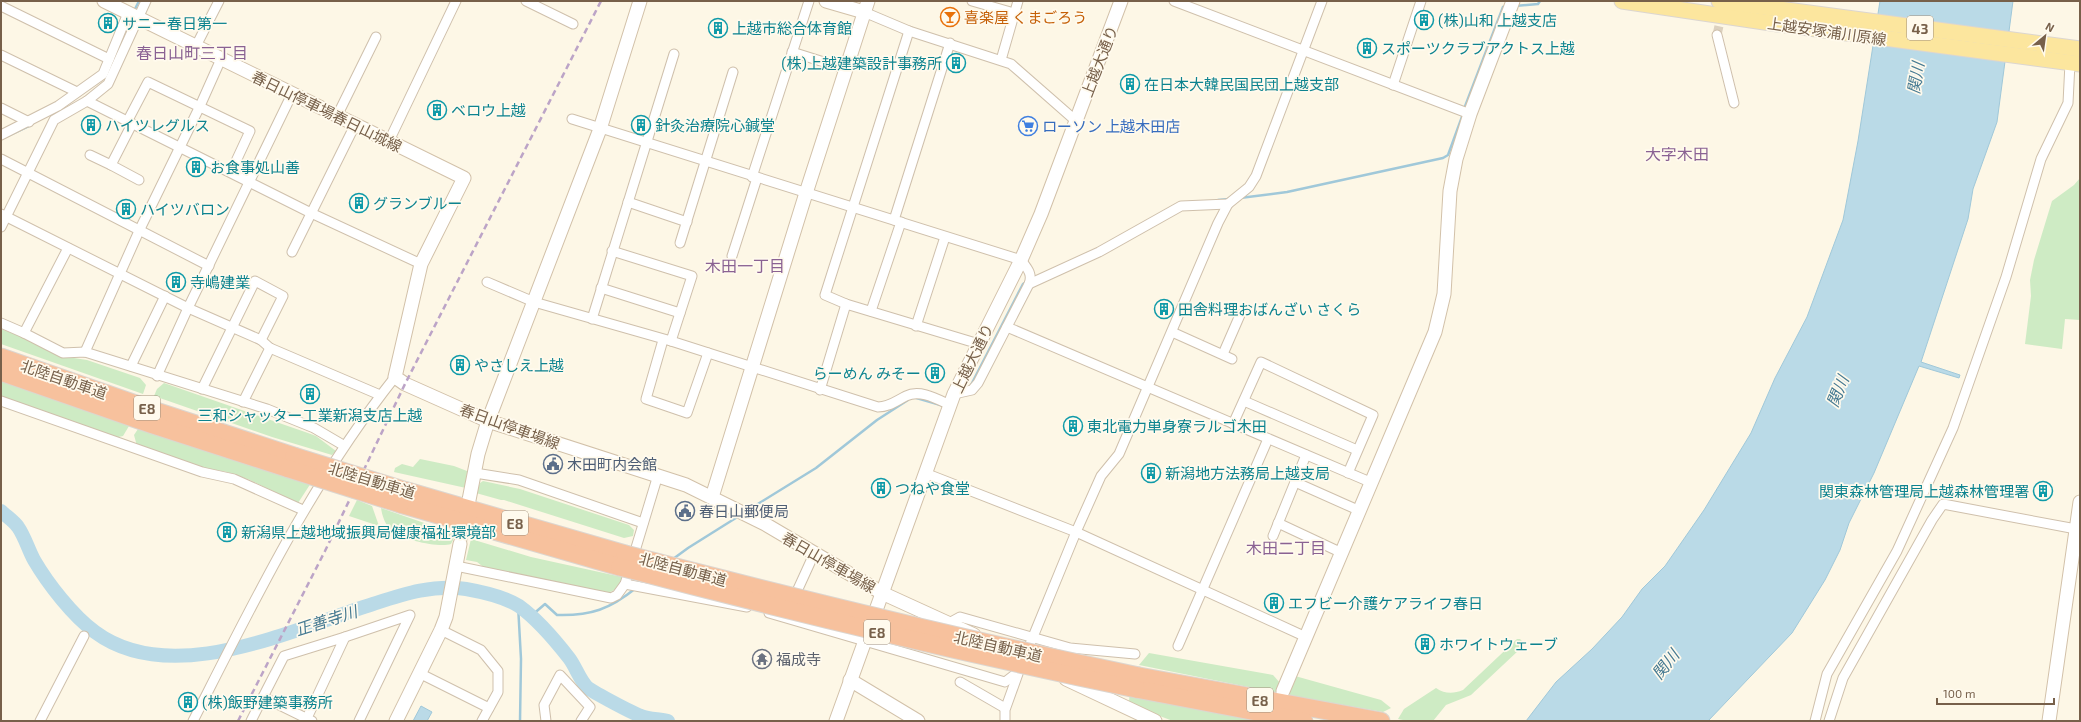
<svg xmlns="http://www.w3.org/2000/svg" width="2081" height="722" font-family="'Exo 2','Noto Sans JP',sans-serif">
<rect width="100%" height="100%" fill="#fdf7e6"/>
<!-- green -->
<g fill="#ceebc4">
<polygon points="2080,178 2080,320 2065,319 2062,349 2025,344 2031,296 2030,280 2034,260 2052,201 2074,185"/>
<polygon points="1,329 27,339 61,356 87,360 140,378 146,385 143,394 1,344"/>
<polygon points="1,378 129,426 123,436 114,438 1,397"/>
<polygon points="164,383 308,433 316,436 336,451 332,455 272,437 154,396 157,389"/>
<polygon points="138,429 311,483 298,503 250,480 227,472 195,466 137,446 134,435"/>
<polygon points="420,459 454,466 467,471 466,488 394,472 395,468 402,464 413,467"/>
<polygon points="483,481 520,489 629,525 634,530 633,536 624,538 504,500 501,500 476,493 480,483"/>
<polygon points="357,500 372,506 379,526 349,516"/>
<path d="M381 508 456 534 451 544C439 548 404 540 393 532 386 527 382 516 381 508Z"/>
<path d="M471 539 531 557 622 577C619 587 616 591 606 593L486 569 477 562 466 560Z"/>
<path d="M1517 639H1520L1523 642 1519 650 1471 695 1446 705 1433 721H1408L1398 719 1404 709 1436 688C1445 694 1453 694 1463 690Z"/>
<polygon points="1149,653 1273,675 1281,684 1278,693 1139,665"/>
<polygon points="1295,676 1381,700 1391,708 1383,712 1287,695"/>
<polygon points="1130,692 1266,721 1173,721 1133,706 1129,701"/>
</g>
<!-- water -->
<g fill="#badae7" stroke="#a0c8d9">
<polygon points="1880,1 2013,1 1997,122 1973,189 1968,219 1921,362 1960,375 1959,378 1919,366 1874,473 1849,523 1840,550 1825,580 1792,633 1708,721 1526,721 1556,682 1592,649 1622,617 1642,589 1665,566 1704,510 1751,433 1775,378 1807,317 1843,220 1858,141"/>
<polygon points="421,706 432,712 427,721 413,721"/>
</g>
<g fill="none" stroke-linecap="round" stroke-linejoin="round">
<!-- stream -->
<g stroke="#a0c8d9" stroke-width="2.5">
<polyline points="1515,6 1538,4 1540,1"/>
<polyline points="134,11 139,1"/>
<polyline points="1464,109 1503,7 1506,6"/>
<polyline points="1,139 31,125"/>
<polyline points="1240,198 1287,192 1443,158 1448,155 1463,114"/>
<polyline points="1218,200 1229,199"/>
<polyline points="971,385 1023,284 1026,282"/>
<polyline points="913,397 944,406"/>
<polyline points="748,510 816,468 877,420 908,400"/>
<polyline points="673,559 688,548 739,516"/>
<polyline points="518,605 521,659 520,721"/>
<path d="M531 616 545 604 557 615C591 616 610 609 636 588"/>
</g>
<!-- river -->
<path stroke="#badae7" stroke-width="14" d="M1 511C6 516 14 521 18 527 25 537 28 549 34 560 48 584 73 616 95 632 172 689 293 629 373 604 404 594 434 584 466 589 483 592 505 597 519 606 537 619 555 640 569 658 576 667 580 681 588 688 595 693 632 713 641 716 649 719 660 719 668 721"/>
<!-- street-tunnel -->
<polyline stroke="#dcd1bf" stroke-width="9" stroke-dasharray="9 4.5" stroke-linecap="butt" points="1717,35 1722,12"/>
<!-- secondary-tunnel -->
<polyline stroke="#dcd1bf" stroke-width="13" stroke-dasharray="13 6" stroke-linecap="butt" points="460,544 466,514"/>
<defs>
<g id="street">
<polyline points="526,1 573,24"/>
<polyline points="972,1 1014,13"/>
<polyline points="1174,1 1470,114"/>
<polyline points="1,6 109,59"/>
<polyline points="864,12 909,31 1011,64 1076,121"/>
<polyline points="1717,35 1734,103"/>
<polyline points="196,46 219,1"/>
<polyline points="792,52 846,69"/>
<polyline points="1,55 77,92"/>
<polyline points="1001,60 1018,1"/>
<polyline points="1393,85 1421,1"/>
<polyline points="87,101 311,213 421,264"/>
<polyline points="1,108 29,122"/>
<polyline points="337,116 376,37"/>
<path d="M572 119 1021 260C1027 268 1033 274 1029 284L978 383 972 390 954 394"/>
<polyline points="127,122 148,82 250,131 231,172"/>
<polyline points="132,124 111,165 139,180"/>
<polyline points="1,135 58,106 103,74 128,13"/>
<polyline points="389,141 456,1"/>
<polyline points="90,155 111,165"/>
<polyline points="1,159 209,266"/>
<polyline points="752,177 809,1"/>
<polyline points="628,202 687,222"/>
<polyline points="1,214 188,308 261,340 270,348 380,395"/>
<polyline points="894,220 950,43"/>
<polyline points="1,227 54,120 87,101 108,84 146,1"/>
<polyline points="680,243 733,72"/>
<polyline points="612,251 692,276 671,341"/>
<polyline points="292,252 355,125"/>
<polyline points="732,256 757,178"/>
<path d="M487 282 534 302 671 341 878 407C889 407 896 401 906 396 920 389 937 399 950 405"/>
<polyline points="1029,284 1099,252 1181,206 1228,204"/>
<polyline points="601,288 680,313"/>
<polyline points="846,304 825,295 909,31"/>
<polyline points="871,311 901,222"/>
<polyline points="592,319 674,54"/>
<polyline points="1,323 24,333 63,353 85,352 267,409 314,428 343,445"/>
<polyline points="916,326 945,237"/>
<polyline points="1007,327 1370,482"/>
<polyline points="1172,332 1232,359"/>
<polyline points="24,333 68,248"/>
<polyline points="663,340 646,399 687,413 708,353"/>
<polyline points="85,352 139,231 200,106 221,59"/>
<polyline points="1223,354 1240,315"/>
<polyline points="131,366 165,296"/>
<polyline points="157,376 188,308 292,94"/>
<polyline points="202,389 255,281 283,296 261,340"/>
<polyline points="820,390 846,304 979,344"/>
<polyline points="1,401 202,472 234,479 303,510"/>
<polyline points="1244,401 1357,450"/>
<polyline points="243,402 270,348"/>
<polyline points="1233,424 1261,362 1373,415 1348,473"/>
<polyline points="475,473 519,480 643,523"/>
<polyline points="925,473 1076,532 1306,637"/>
<polyline points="658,475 625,584 747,607"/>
<polyline points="1295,482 1358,510"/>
<polyline points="1278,523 1342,553"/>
<polyline points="1273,536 1306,455"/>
<polyline points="456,566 611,598 617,595 625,584"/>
<polyline points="793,600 814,554"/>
<polyline points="769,613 1005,682 1018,672"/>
<polyline points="949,623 960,617 1070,648 1135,654"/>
<polyline points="441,630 481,650 498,671 498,692 482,721"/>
<polyline points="345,637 410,615 359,721"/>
<polyline points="1178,646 1268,439"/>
<polyline points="421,674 489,708"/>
<polyline points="960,682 1005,708"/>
<polyline points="307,718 345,637 284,656 263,697 312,721"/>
<polyline points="40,721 84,636"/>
<path d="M193 721C254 601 311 483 395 377"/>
<polyline points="251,721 263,697"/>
<polyline points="546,721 544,705 560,675 590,707 581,721"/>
<polyline points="1005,721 1005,710 1019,671 1076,532 1101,476 1119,454 1218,223 1228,204 1249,187 1256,176 1322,1"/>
<polyline points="1815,721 1827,674 1897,551 1953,428 2006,277 2041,159 2068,103 2070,63"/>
<polyline points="1829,721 1843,678 1932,520 1943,504 2076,529"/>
</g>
<g id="secondary">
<polyline points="104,1 464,178 421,264 395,377 405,384 488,421 686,485 765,524 882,593 974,635"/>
<polyline points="826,1 864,12"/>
<polyline points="712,497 806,193 868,1"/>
<polyline points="469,500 478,454 488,421 600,129 640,1"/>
<polyline points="1066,679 1155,721"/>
<polyline points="850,680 918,721"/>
<polyline points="1283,691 1435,332 1444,294 1450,191 1456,159 1470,114 1513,1"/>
<polyline points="396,721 441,630 446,617 460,544"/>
<polyline points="836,721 954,394 1021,260 1041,214 1121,1"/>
<polyline points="2049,721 2080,502"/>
</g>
<g id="primary">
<polyline points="1622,1 1778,24 2080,64"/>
<polyline points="1719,1 2080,49"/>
</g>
<g id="highway">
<polyline points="1,357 159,412 294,456"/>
<polyline points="1,372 153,425 289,469"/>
<polyline points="407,491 625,554"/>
<polyline points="400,504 620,567"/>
<polyline points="1139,676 1381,721"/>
<polyline points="1136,689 1304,721"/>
</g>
</defs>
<!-- street casing -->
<use href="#street" stroke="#cfc0ac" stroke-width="11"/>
<!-- secondary casing -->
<use href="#secondary" stroke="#d2c1a9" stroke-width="15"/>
<!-- primary casing -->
<use href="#primary" stroke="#dcd6d0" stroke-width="17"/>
<!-- highway casing -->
<use href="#highway" stroke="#dcd6d0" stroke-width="19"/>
<!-- street -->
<use href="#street" stroke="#fff" stroke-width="9"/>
<!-- secondary -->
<use href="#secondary" stroke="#fff" stroke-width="13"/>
<!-- primary -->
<use href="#primary" stroke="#fce69e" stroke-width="15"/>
<!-- highway -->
<use href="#highway" stroke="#f7c19d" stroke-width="17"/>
<!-- rail -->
<polyline stroke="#bca4c7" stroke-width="2.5" stroke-dasharray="6 4" stroke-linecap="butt" points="238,721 325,551 405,384 601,1"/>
<defs>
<g id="highway-bridge">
<polyline points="294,456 407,491"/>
<polyline points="289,469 400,504"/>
<path d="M625 554C796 598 966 640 1139 676"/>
<path d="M620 567C791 612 963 653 1136 689"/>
</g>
</defs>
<!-- highway-bridge casing -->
<use href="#highway-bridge" stroke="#dcd6d0" stroke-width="19" stroke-linecap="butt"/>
<!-- highway-bridge -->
<use href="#highway-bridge" stroke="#f7c19d" stroke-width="17"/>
</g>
<!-- icons -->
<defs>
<symbol id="bar-ring" viewBox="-11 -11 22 22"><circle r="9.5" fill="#fffaed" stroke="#e8710a" stroke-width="1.5"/><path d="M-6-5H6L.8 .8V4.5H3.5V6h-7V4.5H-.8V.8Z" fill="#e8710a"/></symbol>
<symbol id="building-ring" viewBox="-11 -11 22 22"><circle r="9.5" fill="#fffaed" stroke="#0f9aa8" stroke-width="1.5"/><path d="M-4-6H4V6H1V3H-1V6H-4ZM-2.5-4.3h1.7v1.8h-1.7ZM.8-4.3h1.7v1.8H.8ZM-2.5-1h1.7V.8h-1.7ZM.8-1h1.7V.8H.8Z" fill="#0f9aa8"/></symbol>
<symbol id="supermarket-ring" viewBox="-11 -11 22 22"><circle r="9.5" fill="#fffaed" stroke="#3f7fe0" stroke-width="1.5"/><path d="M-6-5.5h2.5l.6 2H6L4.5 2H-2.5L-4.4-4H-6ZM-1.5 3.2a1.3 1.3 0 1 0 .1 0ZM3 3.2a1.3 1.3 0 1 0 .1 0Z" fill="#3f7fe0"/></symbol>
<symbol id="civic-ring" viewBox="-11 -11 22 22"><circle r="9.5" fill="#fffaed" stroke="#5c6f8a" stroke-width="1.5"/><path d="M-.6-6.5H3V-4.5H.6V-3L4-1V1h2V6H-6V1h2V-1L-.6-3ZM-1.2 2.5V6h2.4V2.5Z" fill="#5c6f8a"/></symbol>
<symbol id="temple-ring" viewBox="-11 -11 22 22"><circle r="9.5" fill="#fffaed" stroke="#6b7280" stroke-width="1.5"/><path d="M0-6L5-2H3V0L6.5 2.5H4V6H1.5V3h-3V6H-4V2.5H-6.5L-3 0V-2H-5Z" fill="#6b7280"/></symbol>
</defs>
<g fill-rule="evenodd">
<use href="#bar-ring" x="939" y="6" width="22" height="22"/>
<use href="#building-ring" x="1413" y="9" width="22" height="22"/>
<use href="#building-ring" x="97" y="12" width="22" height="22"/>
<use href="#building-ring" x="707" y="17" width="22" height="22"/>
<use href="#building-ring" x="1356" y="37" width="22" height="22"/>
<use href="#building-ring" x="945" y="52" width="22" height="22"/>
<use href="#building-ring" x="1119" y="73" width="22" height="22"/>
<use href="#building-ring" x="426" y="99" width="22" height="22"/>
<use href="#building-ring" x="80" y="114" width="22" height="22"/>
<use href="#building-ring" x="630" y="114" width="22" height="22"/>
<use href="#supermarket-ring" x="1017" y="115" width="22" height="22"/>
<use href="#building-ring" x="185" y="156" width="22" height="22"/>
<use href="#building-ring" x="348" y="192" width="22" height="22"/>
<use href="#building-ring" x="115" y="198" width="22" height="22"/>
<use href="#building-ring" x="165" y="271" width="22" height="22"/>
<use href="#building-ring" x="1153" y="298" width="22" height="22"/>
<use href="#building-ring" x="449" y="354" width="22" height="22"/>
<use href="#building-ring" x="924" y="362" width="22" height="22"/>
<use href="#building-ring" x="299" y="383" width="22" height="22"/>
<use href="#building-ring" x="1062" y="415" width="22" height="22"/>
<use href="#civic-ring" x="542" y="453" width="22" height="22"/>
<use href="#building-ring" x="1140" y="462" width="22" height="22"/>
<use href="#building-ring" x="870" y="477" width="22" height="22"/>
<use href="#building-ring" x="2032" y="480" width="22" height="22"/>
<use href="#civic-ring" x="674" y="500" width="22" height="22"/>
<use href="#building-ring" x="216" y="521" width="22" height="22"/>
<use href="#building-ring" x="1263" y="592" width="22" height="22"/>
<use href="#building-ring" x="1414" y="633" width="22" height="22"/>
<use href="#temple-ring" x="751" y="648" width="22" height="22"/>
<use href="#building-ring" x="177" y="691" width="22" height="22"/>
</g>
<g text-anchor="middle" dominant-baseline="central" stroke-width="3.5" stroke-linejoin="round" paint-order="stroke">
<!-- shield labels -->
<g fill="#fffaed" stroke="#a08e7b" stroke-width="1">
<rect x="1907" y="16" width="26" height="24" rx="3"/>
<rect x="134" y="396" width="26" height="24" rx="3"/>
<rect x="502" y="511" width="26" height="24" rx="3"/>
<rect x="864" y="620" width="26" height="24" rx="3"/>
<rect x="1247" y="688" width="26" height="24" rx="3"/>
</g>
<g font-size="14" font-weight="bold" fill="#77604a">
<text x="1920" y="28">43</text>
<text x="147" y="408">E8</text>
<text x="515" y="523">E8</text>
<text x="877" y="632">E8</text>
<text x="1260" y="700">E8</text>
</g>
<!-- food labels -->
<g font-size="15" fill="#c56008" stroke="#fffaed" text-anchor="start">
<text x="964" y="17">喜楽屋 くまごろう</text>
</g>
<!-- culture labels -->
<g font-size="15" fill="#0d838f" stroke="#fffaed" text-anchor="start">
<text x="1438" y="20">(株)山和 上越支店</text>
<text x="122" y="23">サニー春日第一</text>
<text x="732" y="28">上越市総合体育館</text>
<text x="1381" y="48">スポーツクラブアクトス上越</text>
<text x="942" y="63" text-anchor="end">(株)上越建築設計事務所</text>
<text x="1144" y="84">在日本大韓民国民団上越支部</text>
<text x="451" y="110">ベロウ上越</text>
<text x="105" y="125">ハイツレグルス</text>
<text x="655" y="125">針灸治療院心鍼堂</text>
<text x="210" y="167">お食事処山善</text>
<text x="373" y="203">グランブルー</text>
<text x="140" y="209">ハイツバロン</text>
<text x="190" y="282">寺嶋建業</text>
<text x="1178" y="309">田舎料理おばんざい さくら</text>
<text x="474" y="365">やさしえ上越</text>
<text x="921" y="373" text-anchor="end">らーめん みそー</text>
<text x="310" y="415" text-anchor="middle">三和シャッター工業新潟支店上越</text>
<text x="1087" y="426">東北電力単身寮ラルゴ木田</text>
<text x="1165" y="473">新潟地方法務局上越支局</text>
<text x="895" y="488">つねや食堂</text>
<text x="2029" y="491" text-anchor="end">関東森林管理局上越森林管理署</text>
<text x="241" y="532">新潟県上越地域振興局健康福祉環境部</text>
<text x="1288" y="603">エフビー介護ケアライフ春日</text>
<text x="1439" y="644">ホワイトウェーブ</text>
<text x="202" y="702">(株)飯野建築事務所</text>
</g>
<!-- street labels -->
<g font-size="15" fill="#77604a" stroke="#fffaed">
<text transform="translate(1827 31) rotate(8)">上越安塚浦川原線</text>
<text transform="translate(1099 61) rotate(-69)">上越大通り</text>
<text transform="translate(327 111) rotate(26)">春日山停車場春日山城線</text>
<text transform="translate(972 358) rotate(-64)">上越大通り</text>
<text transform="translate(64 379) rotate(19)">北陸自動車道</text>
<text transform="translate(510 426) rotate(20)">春日山停車場線</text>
<text transform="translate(372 480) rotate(17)">北陸自動車道</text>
<text transform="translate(829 562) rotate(30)">春日山停車場線</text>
<text transform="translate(683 569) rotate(15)">北陸自動車道</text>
<text transform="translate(998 646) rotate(13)">北陸自動車道</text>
</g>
<!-- shop labels -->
<g font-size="15" fill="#366cbe" stroke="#fffaed" text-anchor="start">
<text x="1042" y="126">ローソン 上越木田店</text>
</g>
<!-- service labels -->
<g font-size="15" fill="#4e5e75" stroke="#fffaed" text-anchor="start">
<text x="567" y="464">木田町内会館</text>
<text x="699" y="511">春日山郵便局</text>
</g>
<!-- worship labels -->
<g font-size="15" fill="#5b616d" stroke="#fffaed" text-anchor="start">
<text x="776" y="659">福成寺</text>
</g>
<!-- neighbourhood labels -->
<g font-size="16" fill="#8a6293" stroke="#fffaed">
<text x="192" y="52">春日山町三丁目</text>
<text x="1677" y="153">大字木田</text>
<text x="745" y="265">木田一丁目</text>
<text x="1286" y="547">木田二丁目</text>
</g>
<!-- water labels -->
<g font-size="16" font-style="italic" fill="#467a92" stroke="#fffaed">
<text transform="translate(1915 78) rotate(-81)">関川</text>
<text transform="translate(1837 391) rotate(-68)">関川</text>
<text transform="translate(326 620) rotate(-18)">正善寺川</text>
<text transform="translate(1665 664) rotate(-51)">関川</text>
</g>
</g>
<!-- border -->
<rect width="2081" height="722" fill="none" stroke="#77604a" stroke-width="4"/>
<!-- north arrow -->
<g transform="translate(2045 36) rotate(29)" stroke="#fffaed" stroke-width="3" paint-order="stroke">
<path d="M0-3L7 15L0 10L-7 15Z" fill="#77604a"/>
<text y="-6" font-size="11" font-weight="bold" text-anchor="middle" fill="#77604a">N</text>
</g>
<!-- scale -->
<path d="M1937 698v6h117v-6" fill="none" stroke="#77604a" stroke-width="2"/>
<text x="1943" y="698" font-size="12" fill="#77604a" stroke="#fffaed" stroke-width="3" paint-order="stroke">100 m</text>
</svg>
